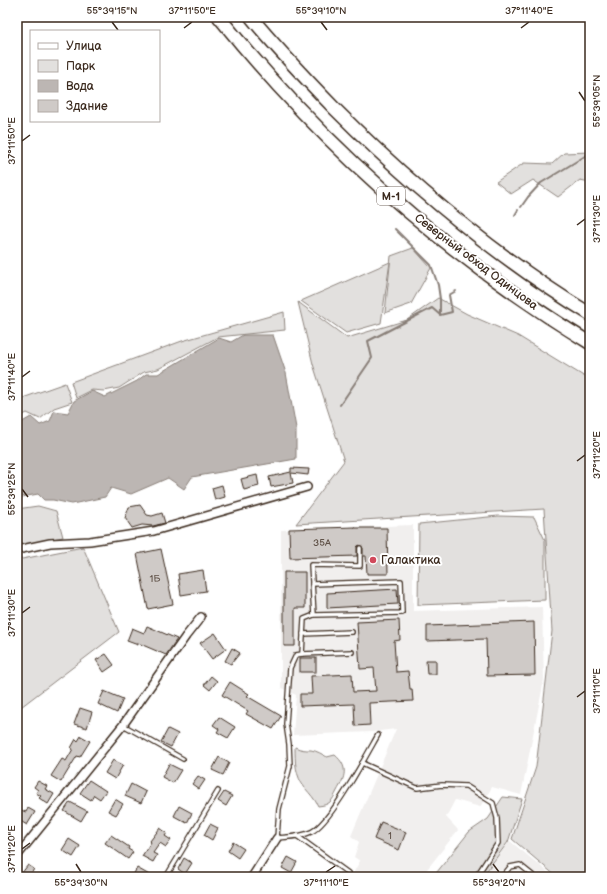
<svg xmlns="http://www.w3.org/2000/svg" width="607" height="894" font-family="'Balsamiq Sans',sans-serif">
<rect width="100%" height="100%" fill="#fff"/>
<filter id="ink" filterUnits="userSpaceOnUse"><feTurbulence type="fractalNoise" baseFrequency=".025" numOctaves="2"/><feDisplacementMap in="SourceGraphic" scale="8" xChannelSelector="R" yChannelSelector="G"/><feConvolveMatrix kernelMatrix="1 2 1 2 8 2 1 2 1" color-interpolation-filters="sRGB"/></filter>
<g filter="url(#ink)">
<!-- built -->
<g fill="#f1efee">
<polygon points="413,525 413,611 542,607 544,680 521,795 492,787 480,807 455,800 446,817 458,830 421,877 351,877 360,861 354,857 359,842 351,836 396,729 372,732 293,735 296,695 281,688 281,530"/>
<polygon points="510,841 554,877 482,877"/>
</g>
<!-- green -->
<g fill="#e2e0de" stroke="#8e857e">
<polygon points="590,152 590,182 580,180 558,197 533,180 511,194 496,182 524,163 552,164 564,153"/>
<polygon points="413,248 431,268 411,304 385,313 391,256"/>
<polygon points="390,262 381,323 346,333 301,301"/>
<polygon points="438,298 467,314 518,336 590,380 590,877 557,877 512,839 536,767 552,631 544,509 296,524 344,461 313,364 298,302 347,338 407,320"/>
<polygon points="284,312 285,330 218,337 158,369 144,372 119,388 104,391 92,390 76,398 71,382 182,341"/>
<polygon points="65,383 72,402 54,408 40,419 27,413 17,418 17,400"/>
<polygon points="38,506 56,511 63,537 17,546 17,509"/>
<polygon points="498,516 534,517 545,540 545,600 418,605 419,524"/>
<polygon points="83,547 119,632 17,710 17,560"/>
<path d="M295 747C301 750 305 750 311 750 317 751 322 754 327 757L335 755C349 767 345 777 337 791 332 801 330 805 318 806 315 799 310 794 305 788 295 776 295 761 295 747Z"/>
<polygon points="503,797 522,799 508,842 482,877 433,877 469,832 488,819"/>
</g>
<!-- water -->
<polygon fill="#bcb6b3" stroke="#887e77" points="243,335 273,335 286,373 296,428 296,459 192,477 184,489 168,478 131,494 111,488 105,497 72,504 53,500 44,500 38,494 17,498 17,425 31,417 40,425 50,421 54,411 68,413 74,401 92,391 105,397 137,381 146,374 158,374 219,338 231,342"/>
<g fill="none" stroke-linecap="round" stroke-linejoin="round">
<!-- stream -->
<g stroke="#887e77" stroke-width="2">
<polyline points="521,207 528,197 541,183 590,153"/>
<polyline points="515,215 518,210"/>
<polyline points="395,229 431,265 438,285 440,299 440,314"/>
<polyline points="340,405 372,358 368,341 432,308 440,315 452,312 449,295 456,291"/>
</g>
</g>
<!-- building -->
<g fill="#cfcac7" stroke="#3b2a1e">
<polygon points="291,468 309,469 308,475 291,473 293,483 271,487 269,477 291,472"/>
<polygon points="257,475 259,486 244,490 241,479"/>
<polygon points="222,485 225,497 215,500 212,488"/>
<polygon points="140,505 147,515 152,516 162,513 165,523 153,526 142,525 132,528 125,518 129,507"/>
<polygon points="355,527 355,528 387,528 388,574 367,574 366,556 363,556 363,548 360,545 357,547 357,556 290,558 289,529"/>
<polygon points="161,549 173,604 148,609 137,554"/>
<polygon points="203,570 206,591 181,595 178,574"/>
<polygon points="284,572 305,572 305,608 295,608 295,646 284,646"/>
<polygon points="397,589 398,604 327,608 327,593"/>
<polygon points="399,620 400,640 394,641 396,672 408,671 410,689 412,689 413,701 369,703 370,725 355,726 354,704 300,706 300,694 312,694 311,676 352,674 353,692 376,691 374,668 360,669 357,622"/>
<polygon points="534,622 535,675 487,676 486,639 427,641 427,626"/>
<polygon points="147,626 177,639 166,655 138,643 138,645 127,641 132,628 144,633"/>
<polygon points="215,633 226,649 212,659 200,643"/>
<polygon points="232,648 240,653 231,664 225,661"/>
<polygon points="106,654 114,665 104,672 96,660"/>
<rect x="300" y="658" width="16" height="14"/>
<polygon points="426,660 436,660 436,674 427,674"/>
<polygon points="211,676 217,681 210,690 204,685"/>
<polygon points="230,682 249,694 247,696 281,716 273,729 246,714 248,711 222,695"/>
<polygon points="104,691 123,699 117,713 98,704"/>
<polygon points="80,708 92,712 87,728 74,724"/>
<polygon points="219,717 235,727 228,738 217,732 219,729 213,725"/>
<polygon points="168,729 178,734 171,747 161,742"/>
<polygon points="81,736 90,741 80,757 77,756 61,782 51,776 62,759 66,761 73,749 71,748 76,739 78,741"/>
<polygon points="219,757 229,763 223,775 212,770"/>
<polygon points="113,760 123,765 115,779 105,773"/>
<polygon points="169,764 181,770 173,783 162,777"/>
<polygon points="198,776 205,780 199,789 192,784"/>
<polygon points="89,780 106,791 100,799 94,795 91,800 80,793"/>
<polygon points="38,781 47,786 45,789 54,794 48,804 39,798 41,796 36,793 38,790 34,787"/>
<polygon points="131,784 146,792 141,803 125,796"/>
<polygon points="224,792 232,796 226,806 218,801"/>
<polygon points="115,799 123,804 116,815 108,811"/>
<polygon points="70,802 87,811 81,821 64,811"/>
<polygon points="179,806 192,813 187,823 174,816"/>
<polygon points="28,808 35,812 27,825 17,819 17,817 21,810 26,812"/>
<polygon points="381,822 406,832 399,850 374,839"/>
<polygon points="210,824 218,828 212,840 204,835"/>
<polygon points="160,828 167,833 165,836 171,840 166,847 160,843 153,853 157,855 153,862 142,856 151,842 150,841"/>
<polygon points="111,835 129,847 128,849 133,852 128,859 105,843"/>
<polygon points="69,839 80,846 73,857 62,850"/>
<polygon points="233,842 244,849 238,858 228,851"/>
<polygon points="288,857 297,862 291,873 282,868"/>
<polygon points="184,858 192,863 185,874 178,869"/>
<polygon points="28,865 34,869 29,877 25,877 21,874"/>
<polygon points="137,868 153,877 132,877"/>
</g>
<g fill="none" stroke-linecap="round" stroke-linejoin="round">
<defs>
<g id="lane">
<path d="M360 548V566L311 565 314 615 304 619 302 654 296 655 290 668 286 724 289 744 290 766 279 809 277 838C288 837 301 837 311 832 330 824 366 756 378 735"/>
<polyline points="312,584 401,581 402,613 314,615"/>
<polyline points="303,634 352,632"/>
<polyline points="302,654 352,652"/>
<polyline points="123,725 183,759"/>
<polyline points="362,763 417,788 442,785 466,786 493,803 497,818 498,843 476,877"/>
<polyline points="297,836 348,873"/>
<polyline points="166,877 218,791"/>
<polyline points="502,877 510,867 520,865 535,877"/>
</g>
<g id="street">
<polyline points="17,550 50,543 90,541 154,531 307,487"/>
<polyline points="17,856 123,725 186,636 201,617"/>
<polyline points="252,877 277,838"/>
</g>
<g id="highway">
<path d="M219 17C323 146 449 257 590 343"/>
<path d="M251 17C277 49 306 79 335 109 412 186 496 257 590 314"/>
</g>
</defs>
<!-- lane casing -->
<use href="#lane" stroke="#3b2a1e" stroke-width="6"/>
<!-- street casing -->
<use href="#street" stroke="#3b2a1e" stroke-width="10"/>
<!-- highway casing -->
<use href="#highway" stroke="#3b2a1e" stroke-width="15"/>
<!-- lane -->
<use href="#lane" stroke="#fff" stroke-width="3.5"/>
<!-- street -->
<use href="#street" stroke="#fff" stroke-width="7"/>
<!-- highway -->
<use href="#highway" stroke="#fff" stroke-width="12"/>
</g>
</g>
<!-- ticks -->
<path fill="none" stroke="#3b2a1e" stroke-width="1.5" d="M112 22 118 30M321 22 327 30M184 28 192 22M521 28 529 22M579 92 585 101M22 141 30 135M577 225 585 219M22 377 30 371M577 461 585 455M22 489 28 497M22 613 30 607M577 697 585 691M22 849 30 843M76 864 81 872M493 864 499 872M326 872 335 866"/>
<!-- markers -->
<circle fill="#d1495b" stroke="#fff" stroke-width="1.5" cx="373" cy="560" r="4"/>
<g text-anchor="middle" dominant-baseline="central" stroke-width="4" stroke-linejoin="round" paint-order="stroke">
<!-- number labels -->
<g font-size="10" fill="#605248">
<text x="322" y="543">35А</text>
<text x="155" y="579">1Б</text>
<text x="390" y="836">1</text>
</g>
<!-- shield labels -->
<rect fill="#fff" stroke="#766a62" stroke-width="1" x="377" y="187" width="28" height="18" rx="3"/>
<g font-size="11" font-weight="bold" fill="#3b2a1e">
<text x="391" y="196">М-1</text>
</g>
<!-- street labels -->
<g font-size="12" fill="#3b2a1e" stroke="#fff">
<text transform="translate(476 262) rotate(37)">Северный обход Одинцова</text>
</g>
<!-- poi labels -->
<g font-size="12" fill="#3b2a1e" stroke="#fff" text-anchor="start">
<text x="381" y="560">Галактика</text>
</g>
</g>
<!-- margin -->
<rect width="607" height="894" fill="none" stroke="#fff" stroke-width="44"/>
<!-- legend -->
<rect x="30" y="30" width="130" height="92" fill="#ffffff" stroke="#b1aaa5"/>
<rect x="38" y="43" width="20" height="6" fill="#ffffff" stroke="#b1aaa5"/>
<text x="66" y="50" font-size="12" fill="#3b2a1e">Улица</text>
<rect x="38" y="60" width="20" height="12" fill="#e2e0de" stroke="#b1aaa5"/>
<text x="66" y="70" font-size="12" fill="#3b2a1e">Парк</text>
<rect x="38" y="80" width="20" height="12" fill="#bcb6b3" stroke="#b1aaa5"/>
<text x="66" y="90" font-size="12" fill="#3b2a1e">Вода</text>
<rect x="38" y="100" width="20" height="12" fill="#cfcac7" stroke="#b1aaa5"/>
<text x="66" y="110" font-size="12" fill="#3b2a1e">Здание</text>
<rect x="22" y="22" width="563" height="850" fill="none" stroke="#3b2a1e" stroke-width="1.5"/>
<g font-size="10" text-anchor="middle" fill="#3b2a1e">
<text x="112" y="14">55°39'15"N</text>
<text x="192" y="14">37°11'50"E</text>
<text x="321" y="14">55°39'10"N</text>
<text x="529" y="14">37°11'40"E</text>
<text transform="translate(596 101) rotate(-90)" y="4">55°39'05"N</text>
<text transform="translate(11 141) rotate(-90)" y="4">37°11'50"E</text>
<text transform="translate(596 219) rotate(-90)" y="4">37°11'30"E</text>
<text transform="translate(11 377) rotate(-90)" y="4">37°11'40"E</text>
<text transform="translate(596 455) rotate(-90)" y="4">37°11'20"E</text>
<text transform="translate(11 489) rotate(-90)" y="4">55°39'25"N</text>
<text transform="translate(11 613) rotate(-90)" y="4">37°11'30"E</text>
<text transform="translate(596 691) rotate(-90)" y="4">37°11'10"E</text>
<text transform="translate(11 849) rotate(-90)" y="4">37°11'20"E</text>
<text x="81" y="886">55°39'30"N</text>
<text x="326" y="886">37°11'10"E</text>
<text x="499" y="886">55°39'20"N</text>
</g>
</svg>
